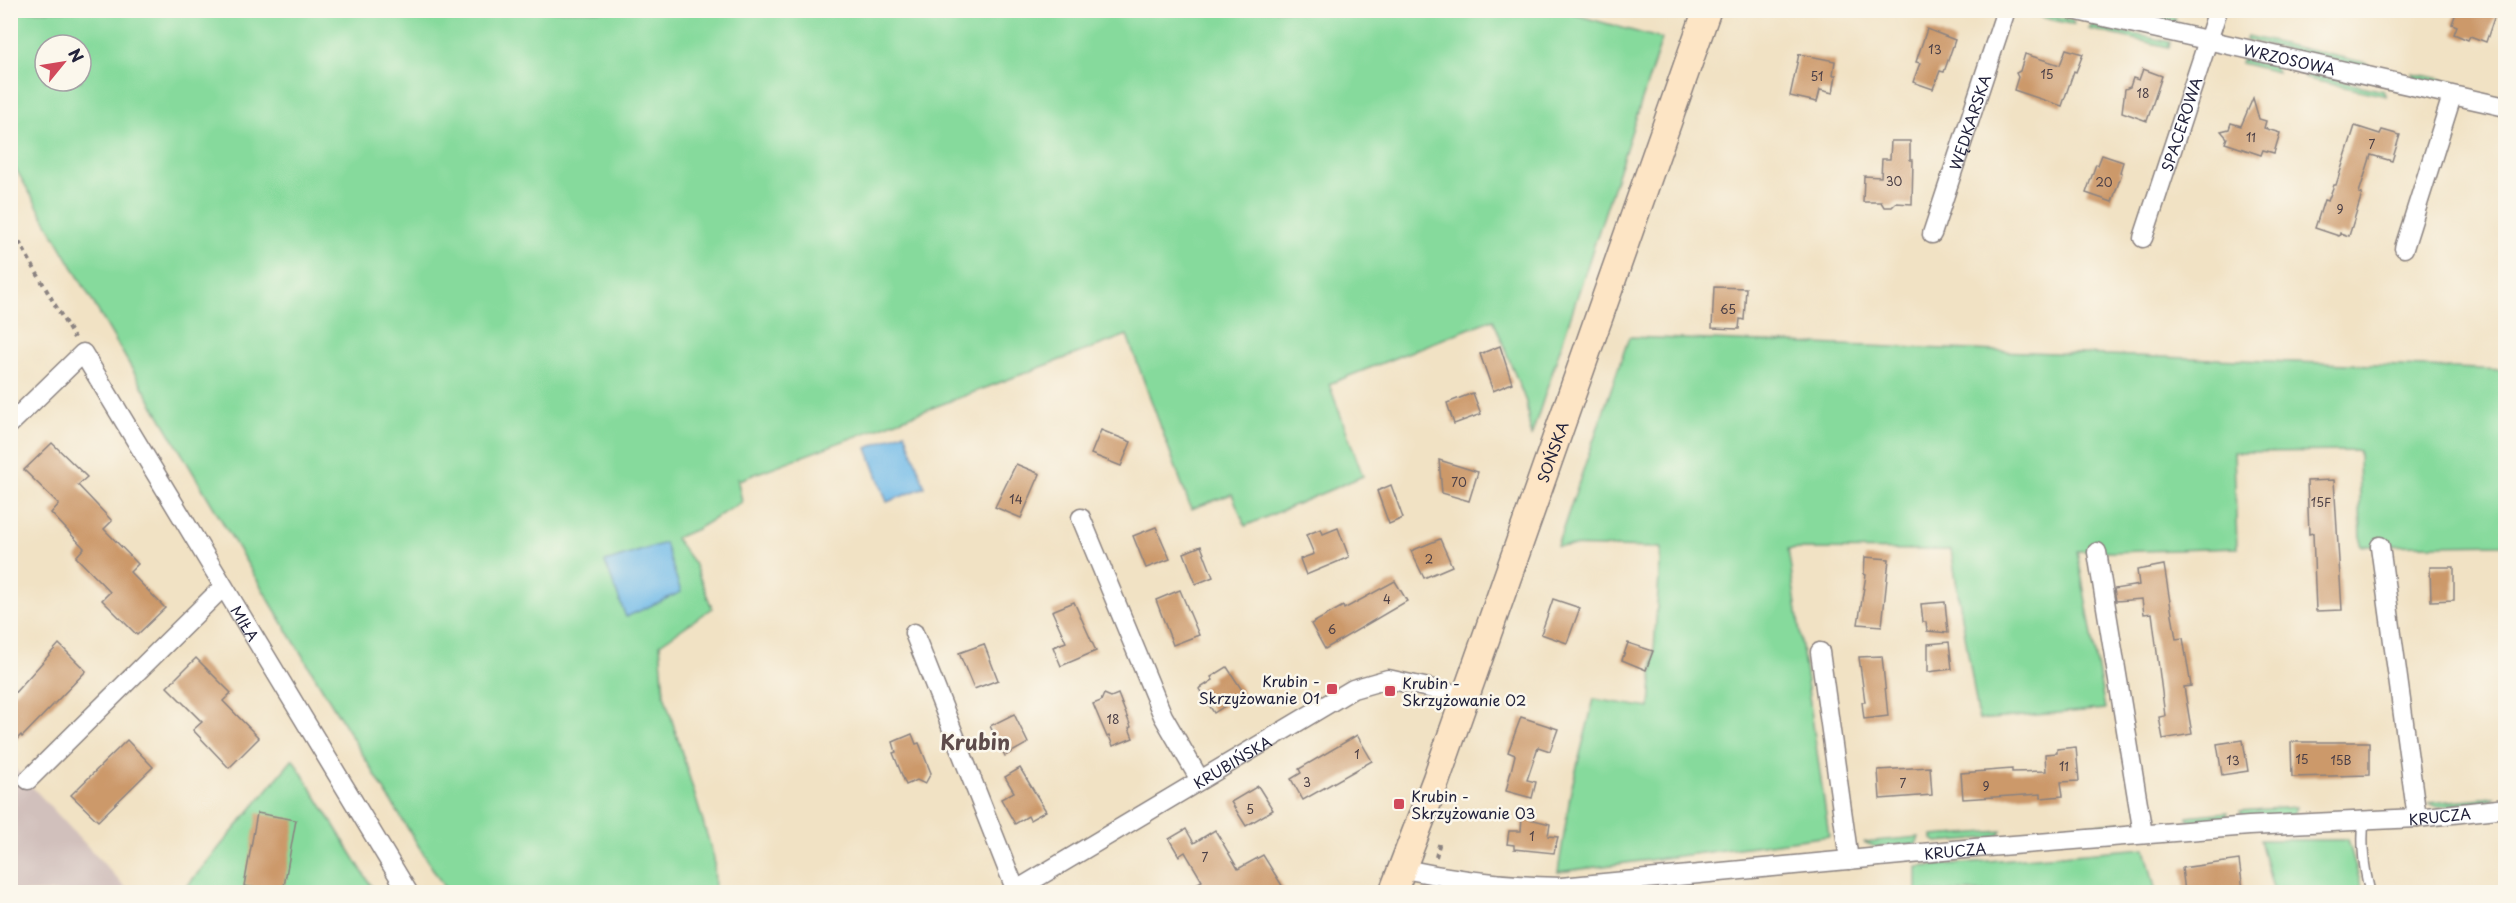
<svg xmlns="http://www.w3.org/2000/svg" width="2516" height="903" font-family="'Playpen Sans',sans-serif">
<rect width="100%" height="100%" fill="#fbf7ec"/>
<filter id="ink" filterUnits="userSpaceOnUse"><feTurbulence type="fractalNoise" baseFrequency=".0167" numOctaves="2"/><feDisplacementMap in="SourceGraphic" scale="12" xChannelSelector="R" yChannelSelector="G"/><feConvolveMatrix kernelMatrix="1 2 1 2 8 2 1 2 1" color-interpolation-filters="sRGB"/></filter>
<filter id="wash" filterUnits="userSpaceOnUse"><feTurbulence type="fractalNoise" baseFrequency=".008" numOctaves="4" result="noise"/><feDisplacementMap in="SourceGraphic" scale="24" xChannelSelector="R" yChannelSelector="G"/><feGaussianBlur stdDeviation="1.35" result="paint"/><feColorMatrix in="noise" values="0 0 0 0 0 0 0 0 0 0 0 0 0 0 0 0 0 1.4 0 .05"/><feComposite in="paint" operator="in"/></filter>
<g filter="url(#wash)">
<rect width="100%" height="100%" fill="#f1e2c4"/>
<!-- industrial -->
<polygon fill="#d1c0bc" points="10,763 75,833 130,892 11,892"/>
<!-- green -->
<g fill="#86da9c" stroke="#547e6c" stroke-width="1.5" fill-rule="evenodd">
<path d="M1558 10 1662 39 1531 437 1526 402 1493 319 1329 384 1363 476 1245 526 1232 494 1191 509 1127 335 739 480 737 477 742 502 697 529 675 538 694 563 712 608 660 644 664 694 714 858 715 892H447C300 655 157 414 17 171L11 164V11ZM45 45H81V81H45Z"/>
<polygon points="2114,11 2142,11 2176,18 2174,24"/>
<polygon points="2041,13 2072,20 2074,25 2040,17"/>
<polygon points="2092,25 2170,42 2169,47 2089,29"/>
<polygon points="2247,36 2367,63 2367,64 2363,67 2246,40"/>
<polygon points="2242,59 2274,66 2277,72 2241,63"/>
<polygon points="2413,73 2456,82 2456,84 2452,87 2415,78"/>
<polygon points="2309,74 2383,91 2386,96 2304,78"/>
<polygon points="1629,337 2505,370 2505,544 2361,546 2359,451 2234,452 2237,548 2111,552 2077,551 2105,709 1979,720 1951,550 1788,549 1829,836 1558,872 1571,790 1594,699 1650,708 1661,548 1557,546"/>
<polygon points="293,759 375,892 182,892"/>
<polygon points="2494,797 2491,800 2437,807 2428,803"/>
<polygon points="2296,807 2293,815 2243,817 2240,811"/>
<polygon points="2228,812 2226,818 2191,821 2187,818 2187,816"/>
<polygon points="2123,822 2114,828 2065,831 2063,828 2063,827"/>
<polygon points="2002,831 1998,837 1937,842 1933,839 1933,836"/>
<polygon points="1919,837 1916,844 1876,847 1864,842"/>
<polygon points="2260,840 2348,840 2363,892 2274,892"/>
<polygon points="2145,848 2156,892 1917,892 1917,867"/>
</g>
<!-- water -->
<g fill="#6fbae8" stroke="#486e92" stroke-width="1.5">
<polygon points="905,432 925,487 887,502 867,448"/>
<polygon points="665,543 681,592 626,617 605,562"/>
</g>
<g id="blocks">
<!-- building -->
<g fill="#cc996a">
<polygon points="2457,10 2481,10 2495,15 2486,42 2470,36 2468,40 2454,34 2457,26 2452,24"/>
<polygon points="1927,29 1955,40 1944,72 1940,71 1933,89 1913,82 1920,63 1916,62"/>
<polygon points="2066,49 2083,54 2076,72 2074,71 2062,106 2014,90 2018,77 2016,73 2020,71 2025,54 2060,65"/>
<polygon points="1799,54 1835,61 1833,75 1836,75 1833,93 1820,90 1817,102 1790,96"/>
<polygon points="2143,69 2162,76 2147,121 2122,112 2125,89 2130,87 2133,78 2139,80"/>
<polygon points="2253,98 2259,119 2266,121 2264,128 2280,133 2274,153 2263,150 2261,155 2225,143 2227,138 2221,131 2229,129 2231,123 2241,126"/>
<polygon points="2355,126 2380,134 2382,130 2400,135 2392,161 2371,155 2359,193 2362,194 2349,236 2340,233 2339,236 2315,228 2324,200 2328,201 2334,185 2336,185"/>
<polygon points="1891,141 1910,141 1910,160 1913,160 1912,204 1896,203 1892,207 1884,207 1881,202 1863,202 1864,176 1881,177 1882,159 1890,159"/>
<polygon points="2102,155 2123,162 2120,172 2122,173 2112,202 2086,193 2096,164 2098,165"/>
<polygon points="1714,287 1746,288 1744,320 1740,319 1739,329 1712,328"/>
<polygon points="1500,346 1512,383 1493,391 1480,354"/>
<polygon points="1473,393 1481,414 1454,424 1447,403"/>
<polygon points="1101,430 1131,442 1121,466 1091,454"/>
<polygon points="52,443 87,477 78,485 112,521 104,529 138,564 130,572 165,608 137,635 102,600 110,592 76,557 84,548 51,513 59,504 24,470"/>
<polygon points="1439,460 1478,472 1469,501 1442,493"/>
<polygon points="1016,464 1040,474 1021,518 995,507"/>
<polygon points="2334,480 2342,610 2316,611 2313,533 2309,534 2307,481"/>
<polygon points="1391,485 1403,518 1389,524 1377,491"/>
<polygon points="1156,527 1170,559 1146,568 1133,536"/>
<polygon points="1338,528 1349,557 1306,575 1300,559 1314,554 1306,535 1321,529 1323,534"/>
<polygon points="1440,539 1452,566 1424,578 1411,551"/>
<polygon points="1201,546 1213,577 1196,584 1184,553"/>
<polygon points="1865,557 1889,559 1882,626 1858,624 1866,575 1864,574"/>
<polygon points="2164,565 2176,639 2183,638 2191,686 2184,687 2192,734 2163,739 2159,717 2165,716 2152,613 2144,614 2142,599 2116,601 2114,589 2139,585 2137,570"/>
<polygon points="2430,567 2454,567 2454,600 2431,601"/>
<polygon points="1395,581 1407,601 1325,649 1311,624 1343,606 1344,609"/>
<polygon points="1180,590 1199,635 1173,645 1156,600"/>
<polygon points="1553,599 1580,608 1567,643 1541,634"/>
<polygon points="1074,602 1096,651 1061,666 1053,647 1066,642 1052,611"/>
<polygon points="1945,602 1948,633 1927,631 1926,622 1923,622 1921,604"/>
<polygon points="1949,642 1952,669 1928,672 1928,644"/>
<polygon points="1628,643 1653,651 1646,670 1622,660"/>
<polygon points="59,644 86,671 22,737 21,735 10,746 10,698"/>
<polygon points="984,644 998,680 974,689 959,653"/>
<polygon points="1882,656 1888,716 1864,719 1862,702 1865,702 1859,657"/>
<polygon points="196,658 231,693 223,701 259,738 229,768 193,730 202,722 167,687"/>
<polygon points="1227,667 1244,693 1214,713 1199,689 1213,680 1211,677"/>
<polygon points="1104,694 1111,697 1118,694 1131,727 1129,728 1133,738 1113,746 1109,736 1107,737 1093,704 1101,701"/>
<polygon points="1014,714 1028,743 1005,756 990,726"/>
<polygon points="1521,717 1558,729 1550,751 1538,747 1527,780 1536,782 1532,798 1506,791 1515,755 1508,752"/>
<polygon points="912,734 916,744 919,743 931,773 925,784 917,780 906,785 893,753 896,752 893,742"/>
<polygon points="1357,735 1372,761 1303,800 1291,779 1301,773 1299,769"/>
<polygon points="127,740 153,767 98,821 71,795"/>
<polygon points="2243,740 2248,771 2222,775 2217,744"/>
<polygon points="2291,742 2369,742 2369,775 2292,777"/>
<polygon points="2076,747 2079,781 2061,782 2063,796 2041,798 2041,794 1963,799 1961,773 2012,769 2012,772 2046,771 2045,754 2057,753 2057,749"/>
<polygon points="1930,767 1932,795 1880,799 1878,770"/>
<polygon points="1020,768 1046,811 1030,820 1028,816 1015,824 1001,799 1014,792 1005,777"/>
<polygon points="1258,786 1273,810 1246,826 1231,802"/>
<polygon points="257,813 296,820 283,892 244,886"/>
<polygon points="1522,817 1550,824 1548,836 1558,837 1554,853 1514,849 1514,845 1507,844 1509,831 1521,831"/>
<polygon points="1186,829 1194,843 1215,830 1238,869 1263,855 1286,892 1181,892 1202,881 1185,852 1179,856 1169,839"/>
<polygon points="2239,860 2243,890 2185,892 2182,868"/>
</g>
</g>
</g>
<g filter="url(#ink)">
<use href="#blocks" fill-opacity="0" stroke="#8a8280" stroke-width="1.5"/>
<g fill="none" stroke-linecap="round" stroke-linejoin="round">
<defs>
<path id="lane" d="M2364 821C2361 847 2364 868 2370 892"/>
<g id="street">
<path id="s1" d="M2073 10 2506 107"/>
<path id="s2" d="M1932 234 2006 10"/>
<path id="s3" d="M2143 238 2218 10"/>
<polyline points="2404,248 2452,96"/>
<path id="s4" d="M10 424 83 353 408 892"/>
<polyline points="1081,518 1163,716 1200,780"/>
<polyline points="2380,546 2417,818"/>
<polyline points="2097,552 2143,834"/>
<polyline points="914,633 1016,891"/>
<polyline points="1820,652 1849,860"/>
<polyline points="28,780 223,587"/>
<path id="s5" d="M1404 869C1456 880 1507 886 1561 887L1975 848 2249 826 2417 818 2506 808"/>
<path id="s6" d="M1013 892 1353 689 1388 679 1465 696"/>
</g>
<g id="secondary">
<path id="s7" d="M1393 892 1436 780 1707 10"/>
</g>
</defs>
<!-- lane casing -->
<use href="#lane" stroke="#8a8280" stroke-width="12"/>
<!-- street casing -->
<use href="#street" stroke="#8a8280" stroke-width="21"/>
<!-- secondary casing -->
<use href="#secondary" stroke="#8a8280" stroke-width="30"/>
<!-- path -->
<g stroke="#8a8280" stroke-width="4" stroke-dasharray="4.5 4.5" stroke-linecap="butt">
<polyline points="10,226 74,338"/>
<polyline points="1436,857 1440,841"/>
</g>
<!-- lane -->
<use href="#lane" stroke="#fff" stroke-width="9"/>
<!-- street -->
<use href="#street" stroke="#fff" stroke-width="18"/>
<!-- secondary -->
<use href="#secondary" stroke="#fde5c5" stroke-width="27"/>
</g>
</g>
<!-- markers -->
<g fill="#d1495b" stroke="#fbf7ec" stroke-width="2">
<rect x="1326" y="683" width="12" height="12" rx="3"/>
<rect x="1384" y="685" width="12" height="12" rx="3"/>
<rect x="1393" y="798" width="12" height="12" rx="3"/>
</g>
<g text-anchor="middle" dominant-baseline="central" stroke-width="5" stroke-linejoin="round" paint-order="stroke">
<!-- number labels -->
<g font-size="12" fill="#4c4047">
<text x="1935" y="49">13</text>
<text x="2047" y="74">15</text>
<text x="1817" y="76">51</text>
<text x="2143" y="93">18</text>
<text x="2251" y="137">11</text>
<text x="2372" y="144">7</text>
<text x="1894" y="181">30</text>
<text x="2104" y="182">20</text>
<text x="2340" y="209">9</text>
<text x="1728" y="309">65</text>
<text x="1459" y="482">70</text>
<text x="1016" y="499">14</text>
<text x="2321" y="502">15F</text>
<text x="1429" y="559">2</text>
<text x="1387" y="599">4</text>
<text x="1332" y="629">6</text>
<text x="1113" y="719">18</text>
<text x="1357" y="754">1</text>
<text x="2302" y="759">15</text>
<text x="2233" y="760">13</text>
<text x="2341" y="760">15B</text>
<text x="2064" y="766">11</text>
<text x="1307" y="782">3</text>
<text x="1903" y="783">7</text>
<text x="1986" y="786">9</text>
<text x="1250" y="809">5</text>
<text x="1532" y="836">1</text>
<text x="1205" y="857">7</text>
</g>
<!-- street labels -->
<g font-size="15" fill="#22223b" stroke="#fbf7ec">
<text stroke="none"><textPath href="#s1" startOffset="222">WRZOSOWA</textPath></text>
<text stroke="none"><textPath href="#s2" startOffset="118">WĘDKARSKA</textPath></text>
<text stroke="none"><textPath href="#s3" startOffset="120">SPACEROWA</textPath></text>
<text stroke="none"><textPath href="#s7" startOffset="468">SOŃSKA</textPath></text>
<text stroke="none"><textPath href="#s4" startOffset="417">MIŁA</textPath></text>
<text stroke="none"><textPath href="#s6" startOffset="255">KRUBIŃSKA</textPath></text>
<text stroke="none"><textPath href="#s5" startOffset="1040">KRUCZA</textPath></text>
<text stroke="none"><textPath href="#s5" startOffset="554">KRUCZA</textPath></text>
</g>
<!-- poi labels -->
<g font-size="15" fill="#22223b" stroke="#fbf7ec" text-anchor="start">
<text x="1320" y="680" text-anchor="end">Krubin -<tspan x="1320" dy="17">Skrzyżowanie 01</tspan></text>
<text x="1402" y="682">Krubin -<tspan x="1402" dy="17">Skrzyżowanie 02</tspan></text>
<text x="1411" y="795">Krubin -<tspan x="1411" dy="17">Skrzyżowanie 03</tspan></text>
</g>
<!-- district labels -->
<g font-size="21" font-weight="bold" fill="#5e4c4b" stroke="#fbf7ec">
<text x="975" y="741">Krubin</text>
</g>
</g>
<!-- margin -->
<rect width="2516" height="903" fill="none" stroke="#fbf7ec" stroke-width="36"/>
<!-- north arrow -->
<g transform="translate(63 63) rotate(60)"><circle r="28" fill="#fbf7ec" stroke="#a4a2a5" stroke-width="1.5"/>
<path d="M0-4.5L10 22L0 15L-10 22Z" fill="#d1495b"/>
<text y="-9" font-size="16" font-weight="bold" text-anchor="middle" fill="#22223b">N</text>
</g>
</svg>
